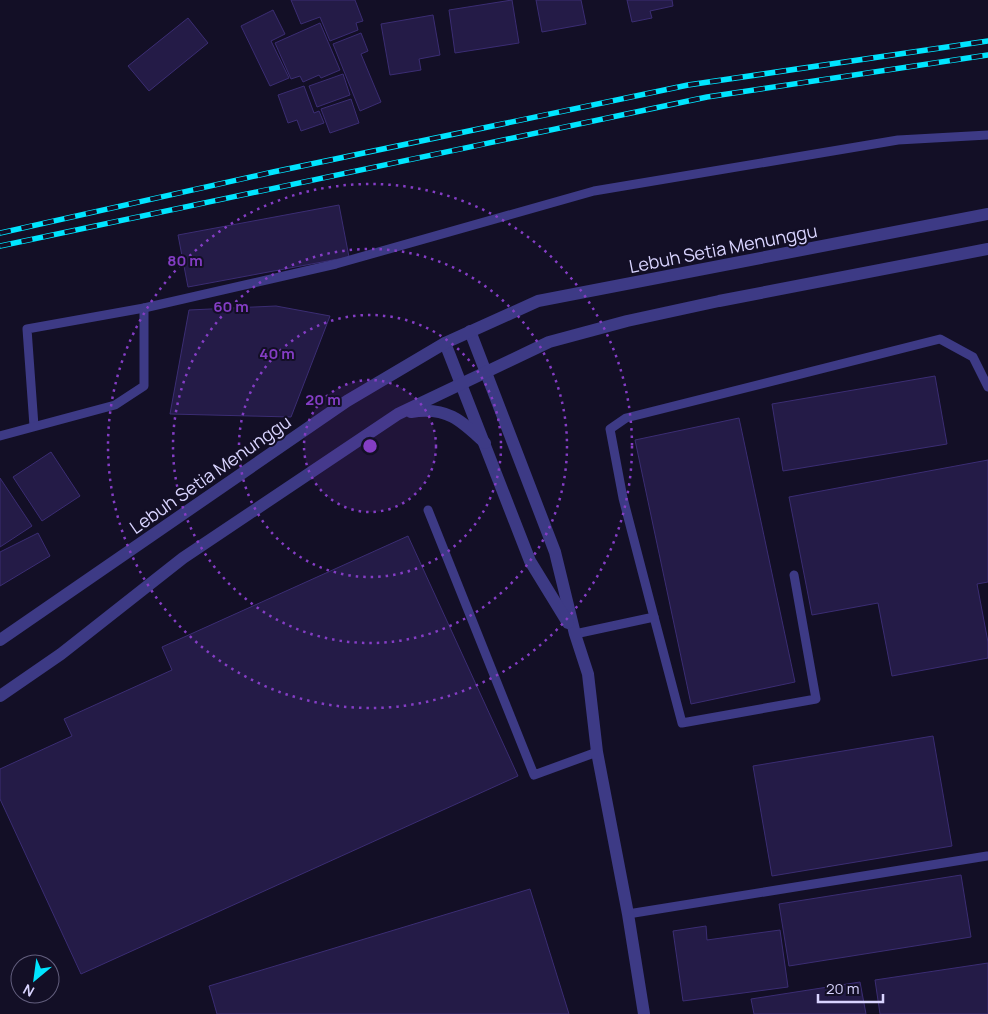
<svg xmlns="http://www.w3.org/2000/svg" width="988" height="1014" font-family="Manrope,sans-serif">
<rect width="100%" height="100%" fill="#130f26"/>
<!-- building -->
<g fill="#241b47" stroke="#3b2d73">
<polygon points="291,0 355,0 363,21 356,23 358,30 330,41 320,17 301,24"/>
<polygon points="512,0 519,43 455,53 449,10"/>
<polygon points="536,0 581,0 586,24 542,32"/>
<polygon points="627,0 672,0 673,6 650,11 652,18 632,22"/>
<polygon points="273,10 285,34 271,41 289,78 270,86 241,26"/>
<polygon points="433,15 440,55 419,59 421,70 390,75 381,24"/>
<polygon points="188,18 208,43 149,91 128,66"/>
<polygon points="320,23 340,70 321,78 319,75 303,82 300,76 291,79 275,43"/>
<polygon points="361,33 368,51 361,54 381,102 360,111 333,44"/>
<polygon points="343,74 350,95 317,107 309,86"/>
<polygon points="304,86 314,113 319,111 324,123 301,131 297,120 288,123 278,95"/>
<polygon points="351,99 359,123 330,133 321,109"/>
<polygon points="339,205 349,257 188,287 178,235"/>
<polygon points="276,306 330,316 291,417 170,414 189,310"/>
<polygon points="935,376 947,444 783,471 772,404"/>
<polygon points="739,418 795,682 691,704 635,440"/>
<polygon points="51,452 80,496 42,521 13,477"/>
<polygon points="988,460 988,582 977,584 988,642 988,658 892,676 878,603 812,615 789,497"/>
<polygon points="0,478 32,526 0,547"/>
<polygon points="38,533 50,556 0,586 0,552"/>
<polygon points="408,536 518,776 81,974 0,799 0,769 72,736 64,719 172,670 162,647"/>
<polygon points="933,736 952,846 772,876 753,766"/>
<polygon points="961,875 971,937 789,966 779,904"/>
<polygon points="530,889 569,1014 217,1014 209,986"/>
<polygon points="706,926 707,940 780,930 788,987 683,1001 673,931"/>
<polygon points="988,963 988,1014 880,1014 875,980"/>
<polygon points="860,982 866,1014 754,1014 751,999"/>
</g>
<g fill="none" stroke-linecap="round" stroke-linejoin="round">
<!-- service -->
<g stroke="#3d3a85" stroke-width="9">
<polyline points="34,426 27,329 144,308 336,264 594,191 898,140 988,135"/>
<polyline points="0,436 115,405 144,386 144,308"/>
<polyline points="428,510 534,775 597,752"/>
<polyline points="654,617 682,723 816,699 794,575"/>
<polyline points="575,634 654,617 623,498 610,429 626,418 940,339 973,357 988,387"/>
<polyline points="628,914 987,856"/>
</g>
<!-- minor -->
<g stroke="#3d3a85" stroke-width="12">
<polyline points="470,331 555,552 575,634 588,674 597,752 628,914 644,1014"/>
<polyline points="445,343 530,561 568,623"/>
</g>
<!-- tertiary -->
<g stroke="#3d3a85" stroke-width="12">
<path d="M411 412C446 406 461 420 485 443"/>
<polyline points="0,640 347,401 445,343 538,301 988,214"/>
<polyline points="0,696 61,654 183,558 398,414 549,342 627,321 719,301 988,249"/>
</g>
<defs>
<g id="rail">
<polyline points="0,233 273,172 688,85 988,41"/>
<polyline points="0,246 707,97 988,55"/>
</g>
</defs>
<!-- rail casing -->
<use href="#rail" stroke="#00e5ff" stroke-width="5.5"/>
<!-- rail -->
<use href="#rail" stroke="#130f26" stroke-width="4" stroke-dasharray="11" stroke-linecap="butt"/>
</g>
<!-- distance rings -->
<circle cx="370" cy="446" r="66" fill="#843dc5" fill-opacity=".12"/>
<g fill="none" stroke="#843dc5" stroke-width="2.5" stroke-dasharray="2.5 5">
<circle cx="370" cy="446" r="66"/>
<circle cx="370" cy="446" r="131"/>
<circle cx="370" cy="446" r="197"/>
<circle cx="370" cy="446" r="262"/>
</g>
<g text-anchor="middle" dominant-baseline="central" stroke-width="4" stroke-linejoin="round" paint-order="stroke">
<!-- street labels -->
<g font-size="18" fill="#d9d4ff" stroke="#130f26">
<text transform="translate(723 248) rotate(-11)">Lebuh Setia Menunggu</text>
<text transform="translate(210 474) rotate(-35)">Lebuh Setia Menunggu</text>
</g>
</g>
<circle cx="370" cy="446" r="8" fill="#843dc5" stroke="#130f26" stroke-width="2.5"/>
<g font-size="15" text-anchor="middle" font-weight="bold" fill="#843dc5" stroke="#130f26" stroke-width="4" stroke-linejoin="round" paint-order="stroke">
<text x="185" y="266">80 m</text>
<text x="231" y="312">60 m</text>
<text x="277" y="359">40 m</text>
<text x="323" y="405">20 m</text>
</g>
<!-- north arrow -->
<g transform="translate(35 979) rotate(209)"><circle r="24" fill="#130f26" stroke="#625e7d"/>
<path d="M0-4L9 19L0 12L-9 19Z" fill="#00e5ff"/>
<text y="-8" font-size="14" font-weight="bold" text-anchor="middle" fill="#d9d4ff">N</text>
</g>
<!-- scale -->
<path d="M818 994v8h65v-8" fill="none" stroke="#d9d4ff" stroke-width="2.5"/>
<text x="826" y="994" font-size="15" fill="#d9d4ff" stroke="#130f26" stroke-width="4" paint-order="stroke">20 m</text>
</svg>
